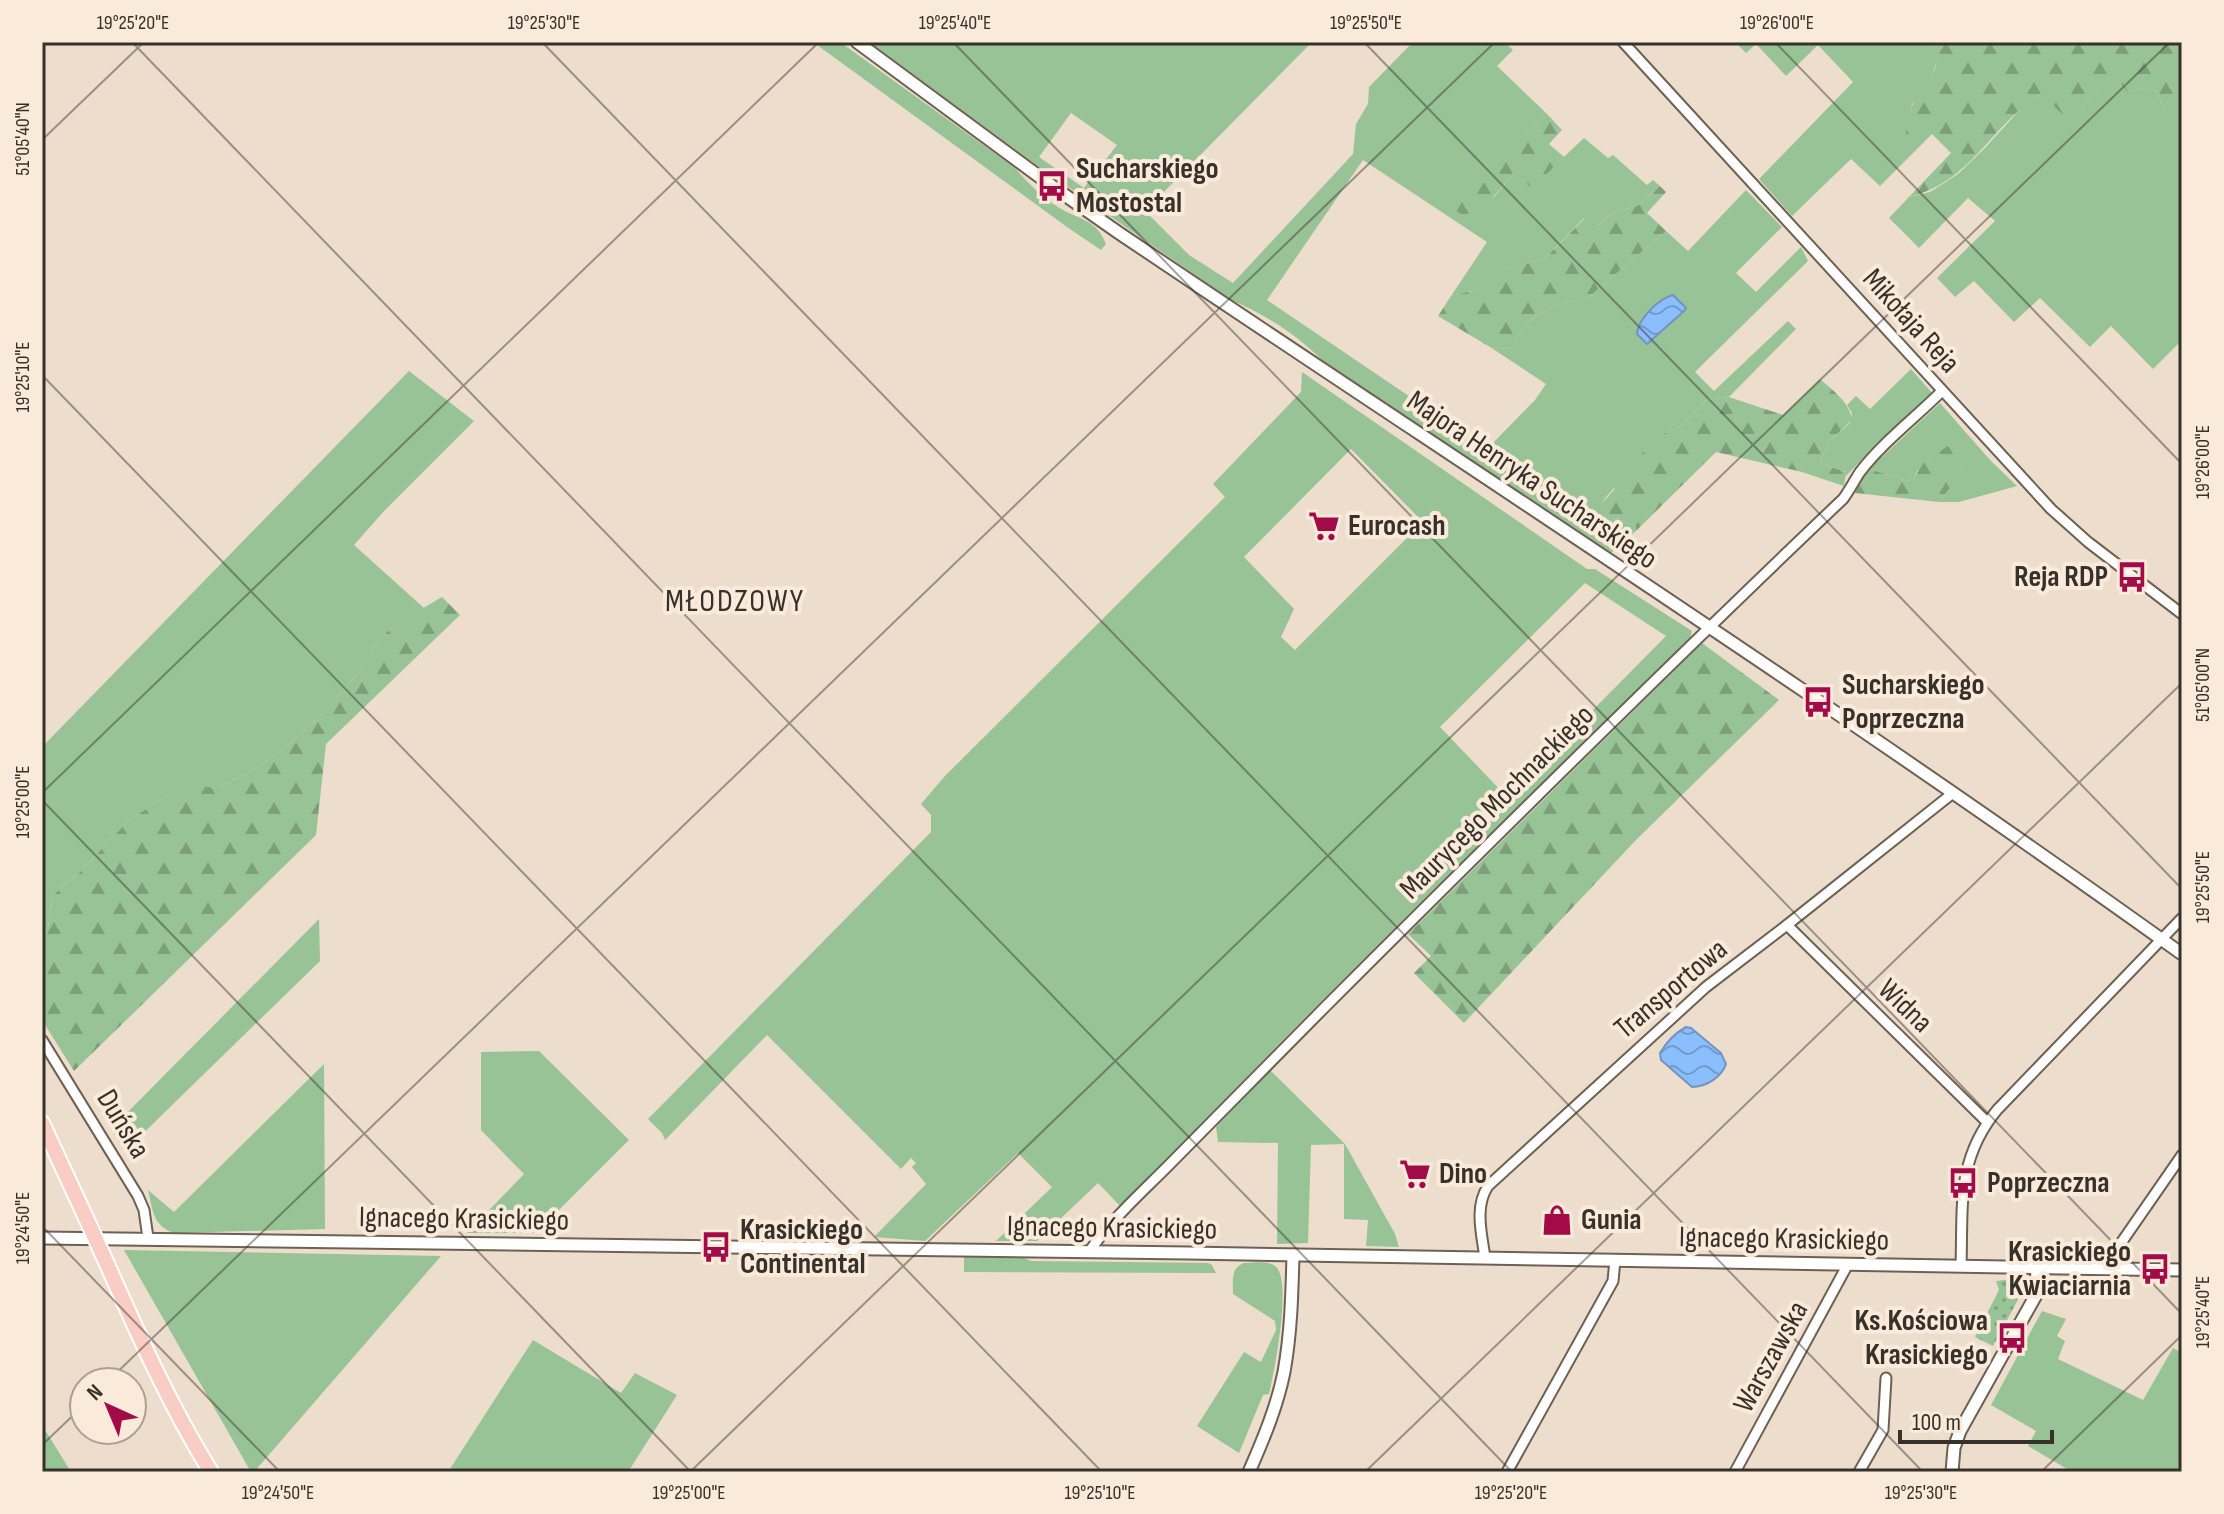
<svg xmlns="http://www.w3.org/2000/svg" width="2224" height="1514" font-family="'Sofia Sans Condensed',sans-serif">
<defs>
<pattern id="forest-firs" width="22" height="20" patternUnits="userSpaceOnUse" patternTransform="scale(2)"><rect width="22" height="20" fill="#98c396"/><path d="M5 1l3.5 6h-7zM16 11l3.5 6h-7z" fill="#7d9f7b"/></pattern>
<pattern id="park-dots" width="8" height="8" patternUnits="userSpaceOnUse" patternTransform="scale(2)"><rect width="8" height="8" fill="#98c396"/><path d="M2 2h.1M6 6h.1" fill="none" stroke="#7d9f7b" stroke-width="1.8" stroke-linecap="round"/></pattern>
<pattern id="water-waves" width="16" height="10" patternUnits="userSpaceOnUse" patternTransform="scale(2)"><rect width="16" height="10" fill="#8bbefd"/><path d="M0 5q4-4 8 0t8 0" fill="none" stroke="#729bcd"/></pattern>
</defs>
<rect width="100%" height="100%" fill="#edddcd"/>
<!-- grass -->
<g fill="#98c396" fill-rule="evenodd">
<path d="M813 42H840L1015 168C1028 183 1041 196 1058 207 1078 220 1096 218 1106 244L1101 250 1067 227Z"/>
<path d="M869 42H1312L1145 211 1189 255 1233 283 1353 154 1356 124 1368 104 1369 87 1413 42H1504L1513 50 1497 66 1545 112 1454 209 1500 203 1493 198 1514 174 1532 187 1584 138 1608 158 1613 155 1647 185 1653 180 1660 186 1639 205 1610 214 1599 225 1584 218 1544 259 1500 271 1480 289 1451 296 1487 242 1363 160 1267 300 1487 449 1535 400 1546 384 1490 347 1511 349 1525 323 1552 307 1590 296 1666 231 1688 251 1746 190 1782 227 1736 273 1756 292 1801 247 1808 261 1695 372 1714 391 1788 321 1796 329 1729 397 1706 400 1676 430 1665 433 1606 497 1602 503 1603 526 1615 518 1635 526 1637 530 1611 553 1323 361C1296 334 1266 315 1231 300L1035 164ZM1071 113 1117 145 1084 188 1039 157Z"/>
<polygon points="1735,42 1934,42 1939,56 1930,80 1912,104 1902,164 1880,186 1851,159 1792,216 1759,179 1853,82 1818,45 1786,76 1756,44 1746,53"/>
<polygon points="2105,82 2120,82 2127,92 2144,88 2157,91 2165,113 2172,119 2182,112 2182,347 2178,344 2153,369 2111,326 2090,347 2040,298 2014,322 1974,281 1955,297 1937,278 1995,221 1968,198 1919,248 1889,218 1909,197 1930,192 1958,174 1984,149 2025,104 2042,94 2081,112 2089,98"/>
<polygon points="1911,369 1932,393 1930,396 1868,453 1845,477 1846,472 1822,464 1820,460 1831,440 1850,423 1852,413 1847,405 1856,396 1870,409"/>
<polygon points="409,371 474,421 384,511 354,545 424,608 393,626 376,643 366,664 324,712 286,747 252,771 218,788 187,786 166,796 129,820 79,873 53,895 48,927 42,936 42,747"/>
<path d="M1302 372 1587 569H1595L1692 631 1690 638C1499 826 1305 1011 1122 1208L1098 1183 1037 1241H996L1052 1187 1018 1153 925 1241 874 1237 926 1184 912 1167 916 1163 911 1158 901 1169 767 1035 665 1140 662 1133 648 1119 931 832V815L921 804 945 776 1225 497 1213 484 1301 392ZM1351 449 1423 522 1295 650 1281 637 1294 609 1244 557ZM1585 583 1666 636 1507 797 1440 727Z"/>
<polygon points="1940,403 1991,461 2017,486 1959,502 1939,502 1950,488 1949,485 1961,464 1942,452 1928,462 1921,462 1914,478 1908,481 1869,469"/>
<polygon points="319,919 320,961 125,1151 111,1129"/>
<polygon points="539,1051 629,1140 536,1233 467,1233 524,1174 481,1130 481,1052"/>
<path d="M324 1064 325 1229 174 1233C152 1225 153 1210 148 1190L174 1212Z"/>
<polygon points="1270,1070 1345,1144 1395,1234 1399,1247 1366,1246 1368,1220 1344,1219 1344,1144 1311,1145 1308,1243 1277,1244 1278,1143 1218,1142 1216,1127"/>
<polygon points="124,1250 441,1256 254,1472 251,1472"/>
<polygon points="964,1257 1021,1257 1032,1261 1208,1263 1212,1265 1216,1273 964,1272"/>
<path d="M1244 1263C1253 1263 1267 1260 1275 1266 1293 1279 1274 1373 1269 1394L1263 1395 1239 1453 1197 1426 1244 1352 1261 1362 1276 1330 1275 1321 1233 1294C1233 1282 1230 1268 1244 1263Z"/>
<polygon points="2042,1311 2066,1319 2057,1336 2065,1341 2058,1359 2143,1400 2173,1348 2182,1353 2182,1472 2072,1472 2028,1446 2036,1431 1991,1405"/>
<polygon points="533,1340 621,1393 635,1373 677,1395 628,1472 448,1472"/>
<polygon points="42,1425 71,1472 42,1472"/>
</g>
<!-- forest -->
<g fill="url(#forest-firs)">
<path d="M1934 42H2179L2182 56V112L2172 120 2165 113 2157 91 2144 88 2127 92 2120 82H2105L2089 98 2081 112 2065 117 2042 94C1991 123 1974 181 1909 197L1951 153 1932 134 1902 164C1905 146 1906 124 1912 106 1921 81 1945 75 1934 42Z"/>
<polygon points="1545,112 1562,130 1549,144 1564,157 1532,188 1514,174 1493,197 1501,203 1474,222 1453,209"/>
<polygon points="1660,186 1666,192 1647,213 1666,231 1590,296 1552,307 1525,323 1511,349 1490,347 1438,316 1451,296 1480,289 1499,271 1544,259 1585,218 1599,225 1610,214 1639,205"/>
<path d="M1820 379C1832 390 1850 402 1852 420L1831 440 1820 460 1822 464 1846 472 1844 486 1802 472 1716 452 1637 530 1635 526 1615 518 1603 526H1598L1590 516 1614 490 1616 482 1627 470 1654 440 1665 433 1676 430 1706 400 1729 397 1783 415Z"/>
<polygon points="1947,446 1956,450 1961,464 1950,485 1950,488 1939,502 1855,493 1863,477 1869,469 1908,481 1914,478 1918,471 1910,466 1909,462 1928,462"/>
<polygon points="442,597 460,615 326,744 316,835 74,1071 42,1020 42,936 48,927 53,895 79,873 129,820 166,796 187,785 218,788 252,771 286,747 324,712 366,664 376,643 393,626"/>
<polygon points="1702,643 1779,700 1635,841 1464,1023 1414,973 1431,956 1408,934"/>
</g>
<!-- park -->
<polygon fill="url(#park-dots)" points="2015,1279 2019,1286 2020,1296 1993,1346 1975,1337 1999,1290 1996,1281"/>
<!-- water -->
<g fill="url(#water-waves)" stroke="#7294be" stroke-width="2">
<path d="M1673 295 1686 308 1684 311 1647 344 1637 334C1638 319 1658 299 1673 295Z"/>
<path d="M1686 1027 1691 1028 1721 1053 1726 1064C1722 1077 1706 1087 1692 1087L1661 1060 1660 1053C1666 1043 1675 1033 1686 1027Z"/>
</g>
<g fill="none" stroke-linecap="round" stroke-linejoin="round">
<defs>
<g id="minor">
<polyline points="1623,42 2051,509 2088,542 2182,614"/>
<polyline points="1787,925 1987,1122"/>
<polyline points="42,1040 138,1196 144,1210 148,1238"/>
<path d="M1089 1252C1110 1221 1140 1194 1167 1167 1219 1114 1272 1061 1324 1008 1495 837 1667 666 1843 499 1849 491 1854 481 1860 472 1882 443 1916 417 1942 391"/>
<path d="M1485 1258C1482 1235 1474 1207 1488 1186L1706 987 1787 925 1953 793"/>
<path d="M1961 1266C1963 1206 1956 1160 1997 1110L2182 918"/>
<polyline points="2103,1269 2182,1155"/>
<polyline points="1507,1472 1613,1281 1615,1260"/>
<polyline points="1735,1472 1848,1264"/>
<polyline points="1859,1472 1883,1430 1886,1378"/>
</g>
<g id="tertiary">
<path d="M857 42 1052 186 1119 233C1474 472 1834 704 2182 954"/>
<polyline points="42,1238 1189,1253 2182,1270"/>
<path d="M1249 1472C1263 1440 1277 1407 1284 1372 1291 1333 1292 1294 1293 1255"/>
<polyline points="1952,1472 1954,1448 1960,1431 2036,1295 2037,1267"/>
</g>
<g id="primary">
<polyline points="42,1123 86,1218"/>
<path d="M107 1264C138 1334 170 1406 211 1472"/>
</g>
</defs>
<!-- minor casing -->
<use href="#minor" stroke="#6e6152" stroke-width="13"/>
<!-- tertiary casing -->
<use href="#tertiary" stroke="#6e6152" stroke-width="15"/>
<!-- primary casing -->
<use href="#primary" stroke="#fff" stroke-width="18"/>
<!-- minor -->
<use href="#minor" stroke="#fff" stroke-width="9"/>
<!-- tertiary -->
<use href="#tertiary" stroke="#fff" stroke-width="11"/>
<!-- primary -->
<use href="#primary" stroke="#facdc4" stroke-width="14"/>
<defs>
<polyline id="primary-bridge" points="86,1218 107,1264"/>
</defs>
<!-- primary-bridge casing -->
<use href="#primary-bridge" stroke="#fff" stroke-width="18" stroke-linecap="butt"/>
<!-- primary-bridge -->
<use href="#primary-bridge" stroke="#facdc4" stroke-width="14"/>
</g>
<!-- ticks -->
<path fill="none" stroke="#37312b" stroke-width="2" stroke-opacity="0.45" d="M132 42 1512 1472M542 42 1923 1472M953 42 2182 1314M1364 42 2182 889M1775 42 2182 464M42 140 144 42M42 375 1102 1472M42 793 819 42M42 800 691 1472M42 1226 280 1472M107 1382 1495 42M42 1445 84 1405M690 1472 2170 42M1365 1472 2182 683M2041 1472 2182 1335"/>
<!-- icons -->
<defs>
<symbol id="bus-bare" viewBox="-9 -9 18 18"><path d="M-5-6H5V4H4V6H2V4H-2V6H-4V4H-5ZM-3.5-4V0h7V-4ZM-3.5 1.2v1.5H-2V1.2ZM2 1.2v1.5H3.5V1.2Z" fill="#a20a48" stroke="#faeada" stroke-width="2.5" paint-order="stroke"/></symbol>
<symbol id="supermarket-bare" viewBox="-9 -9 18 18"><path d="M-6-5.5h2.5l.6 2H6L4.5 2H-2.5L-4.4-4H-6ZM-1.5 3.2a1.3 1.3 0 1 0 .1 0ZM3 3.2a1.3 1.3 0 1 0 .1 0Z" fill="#a20a48" stroke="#faeada" stroke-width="2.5" paint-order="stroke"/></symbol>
<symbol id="shop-bare" viewBox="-9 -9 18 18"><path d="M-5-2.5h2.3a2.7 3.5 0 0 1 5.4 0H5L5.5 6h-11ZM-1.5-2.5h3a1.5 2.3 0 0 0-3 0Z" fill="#a20a48" stroke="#faeada" stroke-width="2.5" paint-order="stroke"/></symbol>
</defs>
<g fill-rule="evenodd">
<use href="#bus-bare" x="1030" y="164" width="44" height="44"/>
<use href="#supermarket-bare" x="1302" y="504" width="44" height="44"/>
<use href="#bus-bare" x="2110" y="555" width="44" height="44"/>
<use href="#bus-bare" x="1796" y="680" width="44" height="44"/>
<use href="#supermarket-bare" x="1393" y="1152" width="44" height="44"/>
<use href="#bus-bare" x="1941" y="1161" width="44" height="44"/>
<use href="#shop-bare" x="1535" y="1198" width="44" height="44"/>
<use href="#bus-bare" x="694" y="1225" width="44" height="44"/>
<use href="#bus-bare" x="2133" y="1247" width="44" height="44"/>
<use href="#bus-bare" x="1990" y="1316" width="44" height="44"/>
</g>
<g text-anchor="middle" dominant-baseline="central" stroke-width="8" stroke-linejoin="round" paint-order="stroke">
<!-- poi labels -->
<g font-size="30" font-weight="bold" fill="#37312b" stroke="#faeada" text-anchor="start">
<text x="1076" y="169">Sucharskiego<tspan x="1076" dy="34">Mostostal</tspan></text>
<text x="1348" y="526">Eurocash</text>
<text x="2108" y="577" text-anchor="end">Reja RDP</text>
<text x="1842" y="685">Sucharskiego<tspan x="1842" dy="34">Poprzeczna</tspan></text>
<text x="1439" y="1174">Dino</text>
<text x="1987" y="1183">Poprzeczna</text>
<text x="1581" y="1220">Gunia</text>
<text x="740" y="1230">Krasickiego<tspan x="740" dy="34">Continental</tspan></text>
<text x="2131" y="1252" text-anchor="end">Krasickiego<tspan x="2131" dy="34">Kwiaciarnia</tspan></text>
<text x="1988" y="1321" text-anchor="end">Ks.Kościowa<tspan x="1988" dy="34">Krasickiego</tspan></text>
</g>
<!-- street labels -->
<g font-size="30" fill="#37312b" stroke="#faeada">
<text transform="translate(1911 321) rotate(48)">Mikołaja Reja</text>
<text transform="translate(1532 480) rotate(34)">Majora Henryka Sucharskiego</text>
<text transform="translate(1497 802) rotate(-45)">Maurycego Mochnackiego</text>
<text transform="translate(1671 989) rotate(-40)">Transportowa</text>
<text transform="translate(1905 1006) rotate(44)">Widna</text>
<text transform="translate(123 1124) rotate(59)">Duńska</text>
<text transform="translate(464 1219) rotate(1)">Ignacego Krasickiego</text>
<text transform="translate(1112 1228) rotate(1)">Ignacego Krasickiego</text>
<text transform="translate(1784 1239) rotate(1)">Ignacego Krasickiego</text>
<text transform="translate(1771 1357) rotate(-61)">Warszawska</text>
</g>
<!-- neighbourhood labels -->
<g font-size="32" letter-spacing="2" fill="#37312b" stroke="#faeada">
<text x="735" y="601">MŁODZOWY</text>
</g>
</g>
<!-- border -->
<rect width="2224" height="1514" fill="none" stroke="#faeada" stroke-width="88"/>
<!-- north arrow -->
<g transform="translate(108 1406) rotate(316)"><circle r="38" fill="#faeada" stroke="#aca094" stroke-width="2"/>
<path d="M0-6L14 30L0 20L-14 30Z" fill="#a20a48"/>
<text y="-12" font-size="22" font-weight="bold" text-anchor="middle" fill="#37312b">N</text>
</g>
<!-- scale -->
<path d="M1900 1430v12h152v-12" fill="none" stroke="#37312b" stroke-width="4"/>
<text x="1912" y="1430" font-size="24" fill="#37312b" stroke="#faeada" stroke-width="6" paint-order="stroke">100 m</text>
<rect x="44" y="44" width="2136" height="1426" fill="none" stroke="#37312b" stroke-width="3"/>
<g font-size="20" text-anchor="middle" fill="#37312b">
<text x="133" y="29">19°25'20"E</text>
<text x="544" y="29">19°25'30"E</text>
<text x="955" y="29">19°25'40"E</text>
<text x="1366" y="29">19°25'50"E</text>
<text x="1777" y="29">19°26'00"E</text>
<text transform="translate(22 139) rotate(-90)" y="7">51°05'40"N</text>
<text transform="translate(22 377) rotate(-90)" y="7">19°25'10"E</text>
<text transform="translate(2202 462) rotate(-90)" y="7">19°26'00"E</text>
<text transform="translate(2202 685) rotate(-90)" y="7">51°05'00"N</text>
<text transform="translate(22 802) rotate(-90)" y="7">19°25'00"E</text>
<text transform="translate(2202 887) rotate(-90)" y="7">19°25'50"E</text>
<text transform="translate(22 1228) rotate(-90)" y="7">19°24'50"E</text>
<text transform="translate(2202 1312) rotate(-90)" y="7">19°25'40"E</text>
<text x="278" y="1499">19°24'50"E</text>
<text x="689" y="1499">19°25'00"E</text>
<text x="1100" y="1499">19°25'10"E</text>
<text x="1511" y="1499">19°25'20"E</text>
<text x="1921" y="1499">19°25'30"E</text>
</g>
</svg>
